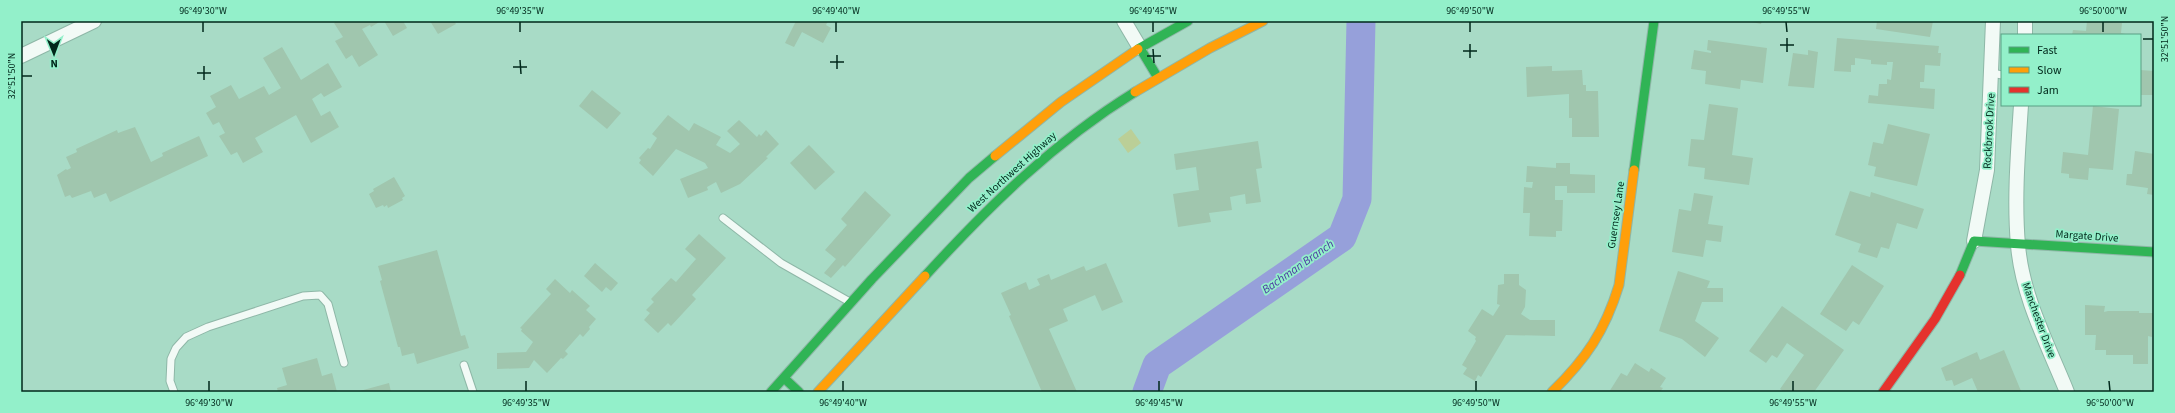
<svg xmlns="http://www.w3.org/2000/svg" width="2175" height="413" font-family="'Source Sans 3',sans-serif">
<rect width="100%" height="100%" fill="#a8dbc6"/>
<!-- green -->
<polygon fill="#bbcf97" points="1131,129 1141,143 1128,153 1118,139"/>
<g fill="none" stroke-linecap="round" stroke-linejoin="round">
<!-- river -->
<polyline stroke="#96a0da" stroke-width="29" points="1147,392 1157,365 1342,237 1357,199 1361,21"/>
</g>
<!-- building -->
<g fill="#a0c6ae">
<polygon points="337,21 381,21 371,27 370,25 362,29 378,55 359,67 352,55 346,59 335,41 343,37 334,23"/>
<polygon points="384,21 403,21 407,28 393,36"/>
<polygon points="430,21 454,21 456,24 438,34"/>
<polygon points="796,21 828,21 826,25 831,28 823,43 802,32 794,47 785,43"/>
<polygon points="1747,21 1762,21 1761,24"/>
<polygon points="1877,21 1933,21 1930,37 1876,29"/>
<polygon points="2087,21 2122,23 2121,33 2130,35 2072,35 2073,30 2086,31"/>
<polygon points="1837,38 1939,46 1938,53 1941,53 1940,66 1925,65 1924,82 1920,82 1920,88 1935,89 1934,109 1868,103 1869,95 1878,96 1879,84 1887,84 1887,79 1891,80 1893,62 1887,62 1887,65 1871,64 1871,60 1855,58 1855,65 1851,65 1851,72 1834,71"/>
<polygon points="1708,40 1767,48 1763,83 1741,80 1740,89 1705,84 1706,71 1691,69 1694,50 1711,53 1711,51 1707,50"/>
<polygon points="282,47 301,80 328,63 342,87 324,97 321,93 312,99 321,116 330,111 339,127 311,143 296,115 255,138 263,152 243,163 237,152 231,155 219,136 225,133 219,122 213,125 206,113 216,107 210,96 231,85 239,99 264,86 269,95 281,88 263,58"/>
<polygon points="1808,50 1818,52 1814,88 1788,86 1793,53 1808,55"/>
<polygon points="1552,66 1552,71 1582,70 1583,85 1586,85 1586,91 1598,91 1599,137 1572,137 1572,118 1569,118 1569,94 1527,97 1526,67"/>
<polygon points="2140,70 2154,71 2153,95 2141,95"/>
<polygon points="592,90 621,113 607,129 579,106"/>
<polygon points="1709,104 1738,108 1732,155 1753,158 1749,185 1704,179 1705,168 1688,166 1691,139 1704,140"/>
<polygon points="2093,106 2119,109 2113,170 2089,168 2088,180 2069,178 2069,174 2061,173 2063,152 2088,155"/>
<polygon points="668,115 689,131 694,123 721,137 716,145 730,153 740,144 727,131 739,120 757,137 759,134 761,136 766,130 779,144 766,157 768,158 740,184 721,193 716,182 707,187 708,190 688,198 680,179 708,168 705,163 676,149 653,176 639,163 641,160 639,158 648,148 650,149 657,138 652,134"/>
<polygon points="1888,124 1930,134 1917,186 1874,176 1876,167 1868,165 1873,142 1883,144"/>
<polygon points="135,127 151,162 163,156 162,153 199,136 208,156 110,202 106,193 94,198 91,191 72,198 70,195 65,197 57,175 66,169 67,170 71,168 66,157 77,152 76,149 117,130 118,133"/>
<polygon points="1258,141 1262,168 1256,169 1261,202 1246,204 1245,194 1230,197 1232,210 1209,213 1211,222 1178,227 1173,194 1199,190 1196,167 1176,170 1174,154"/>
<polygon points="809,145 835,172 815,190 790,163"/>
<polygon points="2135,151 2154,154 2154,195 2147,194 2148,188 2126,185 2127,174 2132,174"/>
<polygon points="1556,163 1570,163 1570,174 1595,175 1595,193 1567,193 1567,186 1555,186 1555,200 1563,200 1562,231 1556,231 1556,237 1529,236 1530,213 1523,213 1524,187 1532,188 1533,182 1526,182 1527,166 1556,168"/>
<polygon points="394,177 405,196 402,198 403,200 388,208 387,205 384,207 383,205 376,208 369,194 374,191 373,189"/>
<polygon points="865,191 891,215 845,267 843,265 831,278 824,273 836,259 825,250 847,225 841,219"/>
<polygon points="1850,191 1870,197 1871,192 1924,209 1917,229 1897,223 1889,249 1881,247 1877,258 1858,252 1861,244 1835,235"/>
<polygon points="1694,193 1713,196 1708,224 1723,226 1721,242 1706,240 1703,257 1672,252 1679,209 1691,211"/>
<polygon points="699,234 726,258 692,295 696,299 671,326 668,323 658,333 644,320 650,313 646,310 654,302 651,299 671,278 676,282 696,259 685,249"/>
<polygon points="437,250 461,336 465,335 469,348 417,364 414,353 402,356 400,347 398,347 380,281 382,280 378,266"/>
<polygon points="595,263 618,283 611,291 606,287 602,292 584,276"/>
<polygon points="1106,263 1123,302 1102,311 1095,295 1063,309 1068,321 1049,329 1077,392 1042,392 1009,316 1011,315 1001,293 1026,282 1029,290 1040,285 1037,279 1049,274 1051,280 1084,266 1086,271"/>
<polygon points="1852,265 1884,286 1859,325 1853,321 1846,331 1820,314"/>
<polygon points="1678,271 1710,281 1707,288 1723,288 1723,302 1702,302 1695,321 1719,338 1705,357 1682,339 1659,331"/>
<polygon points="1504,274 1519,274 1519,285 1526,290 1525,307 1521,314 1530,320 1555,320 1555,336 1506,335 1481,377 1478,375 1475,381 1463,374 1467,368 1462,365 1476,341 1475,339 1476,337 1468,331 1482,309 1493,316 1500,305 1497,304 1498,285 1504,284"/>
<polygon points="555,279 570,293 572,290 590,306 586,310 596,319 589,327 590,329 583,337 580,334 565,351 568,354 563,359 561,358 547,373 534,360 529,368 497,369 497,353 526,352 533,342 521,331 522,329 520,328 551,294 546,289"/>
<polygon points="2085,305 2105,306 2104,312 2108,311 2139,311 2139,313 2153,313 2152,337 2148,336 2148,364 2133,364 2133,355 2106,355 2106,350 2095,350 2096,335 2085,335"/>
<polygon points="1782,306 1844,350 1814,392 1784,392 1780,389 1804,355 1787,343 1777,358 1772,355 1766,363 1749,351"/>
<polygon points="2004,350 2021,391 1978,392 1972,378 1954,386 1952,380 1946,381 1941,368 1977,352 1980,360"/>
<polygon points="317,358 322,376 332,373 337,392 278,392 277,388 287,385 282,368"/>
<polygon points="1635,363 1649,372 1651,368 1666,378 1660,387 1663,388 1660,392 1609,392 1621,373 1627,376"/>
<polygon points="389,383 391,392 356,392"/>
</g>
<g fill="none" stroke-linecap="round" stroke-linejoin="round">
<defs>
<g id="lane">
<polyline points="1992,73 2002,75"/>
<polyline points="723,218 781,263 848,301"/>
<polyline points="464,365 473,392"/>
<polyline points="174,392 170,381 171,359 176,348 186,337 208,327 303,296 320,295 328,304 344,363"/>
</g>
<g id="street">
<polyline points="1124,21 1140,48"/>
<polyline points="2025,35 2025,21"/>
<polyline points="21,56 94,21"/>
<path d="M2021 105C2018 151 2014 199 2018 245 2022 296 2048 345 2067 392"/>
<polyline points="1974,241 1987,170 1993,21"/>
</g>
<g id="fast">
<polyline points="1140,48 1158,78"/>
<polyline points="1138,49 1188,21"/>
<polyline points="1634,170 1654,21"/>
<polyline points="1960,275 1974,241 2154,252"/>
<path d="M925 276C989 206 1054 142 1135 92"/>
<polyline points="784,378 799,392"/>
<polyline points="771,392 872,279 969,178 995,156"/>
</g>
<g id="slow">
<polyline points="1135,92 1210,48 1263,21"/>
<polyline points="995,156 1061,102 1138,49"/>
<polyline points="818,392 925,276"/>
<path d="M1552 392C1586 359 1605 331 1619 285L1634 170"/>
</g>
<polyline id="jam" points="1883,392 1935,319 1960,275"/>
</defs>
<!-- lane casing -->
<use href="#lane" stroke="#8eb7a7" stroke-width="9"/>
<!-- street casing -->
<use href="#street" stroke="#8eb7a7" stroke-width="16"/>
<!-- fast casing -->
<use href="#fast" stroke="#8eb7a7" stroke-width="11"/>
<!-- slow casing -->
<use href="#slow" stroke="#8eb7a7" stroke-width="11"/>
<!-- jam casing -->
<use href="#jam" stroke="#8eb7a7" stroke-width="11"/>
<!-- lane -->
<use href="#lane" stroke="#f2faf6" stroke-width="7"/>
<!-- street -->
<use href="#street" stroke="#f2faf6" stroke-width="14"/>
<!-- fast -->
<use href="#fast" stroke="#30b455" stroke-width="9"/>
<!-- slow -->
<use href="#slow" stroke="#ff9f0a" stroke-width="9"/>
<!-- jam -->
<use href="#jam" stroke="#e5322d" stroke-width="9"/>
</g>
<!-- ticks -->
<path fill="none" stroke="#00281b" stroke-width="1.5" d="M203 22V32M520 22V32M836 22V32M1153 22V32M1470 22V32M1786 22 1787 32M2103 22V32M1787 38V52M2143 39H2153M1470 44V58M1780 45H1794M1153 49 1154 63M1463 51H1477M837 55V69M1147 56H1161M520 60 521 74M830 62H844M204 66V80M513 67H527M197 73H211M22 76H32M209 381V391M526 381V391M843 381V391M1159 381V391M1476 381V391M1793 381V391M2109 381 2110 391"/>
<g text-anchor="middle" dominant-baseline="central" stroke-width="3.5" stroke-linejoin="round" paint-order="stroke">
<!-- street labels -->
<g font-size="11" fill="#00281b" stroke="#93f0ca">
<text transform="translate(1989 131) rotate(-87)">Rockbrook Drive</text>
<text transform="translate(1012 172) rotate(-42)">West Northwest Highway</text>
<text transform="translate(1616 215) rotate(-82)">Guernsey Lane</text>
<text transform="translate(2087 236) rotate(4)">Margate Drive</text>
<text transform="translate(2039 320) rotate(70)">Manchester Drive</text>
</g>
<!-- water labels -->
<g font-size="12" font-style="italic" fill="#4c38a1" stroke="#93f0ca">
<text transform="translate(1298 267) rotate(-35)">Bachman Branch</text>
</g>
</g>
<!-- border -->
<rect width="2175" height="413" fill="none" stroke="#93f0ca" stroke-width="44"/>
<!-- legend -->
<rect x="2001" y="34" width="140" height="72" fill="#93f0ca" stroke="#58a084"/>
<rect x="2009" y="47" width="20" height="6" fill="#30b455" stroke="#58a084"/>
<text x="2037" y="54" font-size="12" fill="#00281b">Fast</text>
<rect x="2009" y="67" width="20" height="6" fill="#ff9f0a" stroke="#58a084"/>
<text x="2037" y="74" font-size="12" fill="#00281b">Slow</text>
<rect x="2009" y="87" width="20" height="6" fill="#e5322d" stroke="#58a084"/>
<text x="2037" y="94" font-size="12" fill="#00281b">Jam</text>
<!-- north arrow -->
<g transform="translate(54 54) rotate(179)" stroke="#93f0ca" stroke-width="3" paint-order="stroke">
<path d="M0-3L7 15L0 10L-7 15Z" fill="#00281b"/>
<text y="-6" font-size="11" font-weight="bold" text-anchor="middle" fill="#00281b">N</text>
</g>
<rect x="22" y="22" width="2131" height="369" fill="none" stroke="#00281b" stroke-width="1.5"/>
<g font-size="10" text-anchor="middle" fill="#00281b">
<text x="203" y="14">96°49'30"W</text>
<text x="520" y="14">96°49'35"W</text>
<text x="836" y="14">96°49'40"W</text>
<text x="1153" y="14">96°49'45"W</text>
<text x="1470" y="14">96°49'50"W</text>
<text x="1786" y="14">96°49'55"W</text>
<text x="2103" y="14">96°50'00"W</text>
<text transform="translate(2164 39) rotate(-90)" y="4">32°51'50"N</text>
<text transform="translate(11 76) rotate(-90)" y="4">32°51'50"N</text>
<text x="209" y="406">96°49'30"W</text>
<text x="526" y="406">96°49'35"W</text>
<text x="843" y="406">96°49'40"W</text>
<text x="1159" y="406">96°49'45"W</text>
<text x="1476" y="406">96°49'50"W</text>
<text x="1793" y="406">96°49'55"W</text>
<text x="2110" y="406">96°50'00"W</text>
</g>
</svg>
